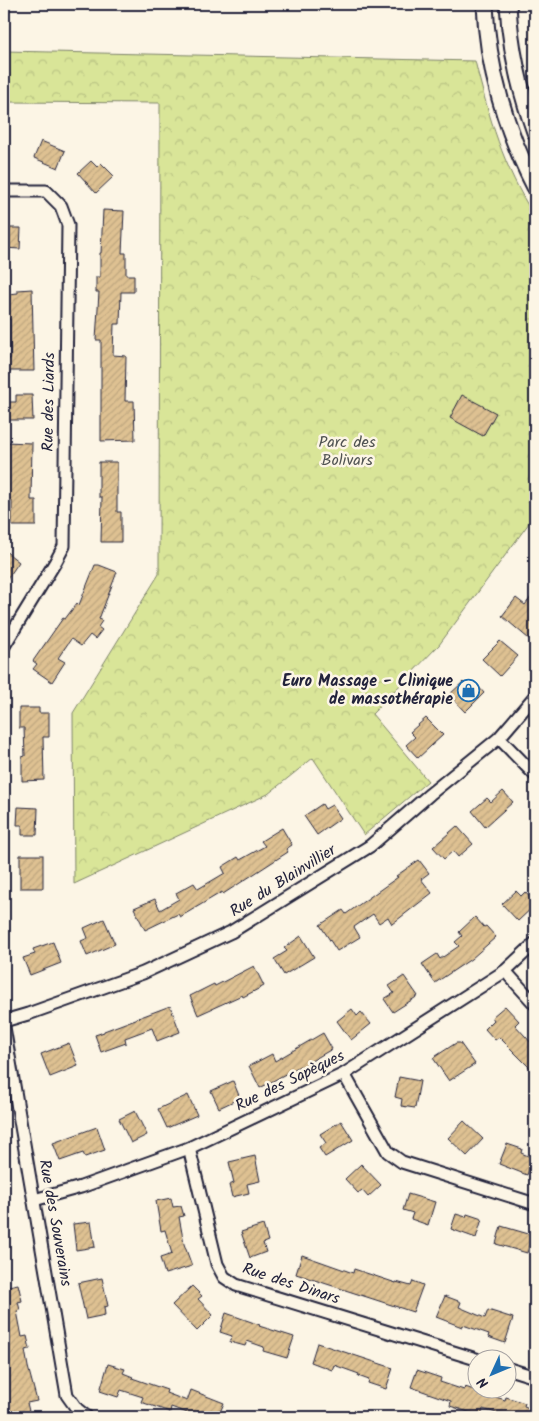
<svg xmlns="http://www.w3.org/2000/svg" width="539" height="1421" font-family="Kalam,sans-serif">
<defs>
<pattern id="forest-crowns" width="20" height="18" patternUnits="userSpaceOnUse" patternTransform="scale(1.25)"><rect width="20" height="18" fill="#d9e598"/><path d="M2 6a3 3 0 1 1 6 0M12 15a3 3 0 1 1 6 0" fill="none" stroke="#bac484"/></pattern>
<pattern id="building-hatch" width="6" height="6" patternUnits="userSpaceOnUse" patternTransform="scale(1.25)"><rect width="6" height="6" fill="#dec192"/><path d="M-1 1l2-2M0 6l6-6M5 7l2-2" fill="none" stroke="#bea67f"/></pattern>
</defs>
<rect width="100%" height="100%" fill="#fcf5e5"/>
<filter id="ink" filterUnits="userSpaceOnUse"><feTurbulence type="fractalNoise" baseFrequency=".02" numOctaves="2"/><feDisplacementMap in="SourceGraphic" scale="10" xChannelSelector="R" yChannelSelector="G"/><feConvolveMatrix kernelMatrix="1 2 1 2 8 2 1 2 1" color-interpolation-filters="sRGB"/></filter>
<g filter="url(#ink)">
<!-- built -->
<polygon fill="#f3e5cc" points="528,24 535,25 535,71 532,57"/>
<!-- forest -->
<path fill="url(#forest-crowns)" stroke="#7e846a" d="M4 51 475 61C489 118 503 166 535 217V515L439 645 372 714 428 781 364 835 313 758 268 794 74 884 73 713 159 574 160 103 4 102Z"/>
<!-- building -->
<g fill="url(#building-hatch)" stroke="#22223b">
<polygon points="41,141 65,151 58,168 34,158"/>
<polygon points="91,161 97,167 101,163 114,176 96,193 78,173"/>
<polygon points="103,210 124,211 122,253 126,253 126,275 134,275 134,292 121,292 120,324 114,324 113,355 126,356 125,401 134,401 135,440 101,441 101,340 96,340 99,292 96,292 96,277 100,277 100,253 101,253"/>
<polygon points="7,228 21,228 20,249 4,248 4,230 6,231"/>
<polygon points="32,289 34,371 7,371 7,359 10,359 10,319 8,319 7,294 18,293 18,290"/>
<polygon points="16,395 32,395 33,420 9,420 9,402 16,402"/>
<polygon points="462,395 496,413 483,436 450,418"/>
<polygon points="4,442 32,443 31,500 36,500 36,526 12,526 12,501 4,501"/>
<polygon points="99,462 117,462 117,512 121,512 121,542 101,542 102,497 99,497"/>
<polygon points="4,550 19,562 4,584"/>
<polygon points="95,565 99,565 117,572 99,619 102,621 98,627 102,630 95,639 90,635 81,646 71,639 58,658 65,662 52,682 33,669 37,664 33,661 63,618 65,619 77,603 79,605"/>
<polygon points="535,592 535,631 529,639 502,616 516,598 525,605"/>
<polygon points="500,641 518,656 500,676 482,659"/>
<polygon points="463,682 472,691 477,685 484,693 465,712 449,695"/>
<polygon points="19,708 39,708 39,713 49,713 49,737 43,737 44,780 22,781 22,757 25,756 24,728 19,728"/>
<polygon points="426,718 443,735 418,758 406,745 415,737 410,732"/>
<polygon points="503,791 513,802 485,827 472,811 487,798 491,802"/>
<polygon points="322,804 325,809 332,805 341,818 317,835 304,816"/>
<polygon points="18,807 38,808 37,835 22,835 22,825 17,825"/>
<polygon points="457,826 473,844 458,857 453,851 444,859 433,847"/>
<polygon points="282,828 292,845 286,849 288,852 223,894 222,892 180,917 178,914 145,930 134,908 155,899 160,910 179,899 176,893 194,883 198,889 225,873 222,867 238,857 240,860 265,846 261,841"/>
<rect x="20" y="855" width="23" height="33"/>
<polygon points="419,860 429,873 421,879 432,893 392,924 388,917 379,923 373,914 354,927 360,937 337,951 320,925 343,910 346,914 398,877 396,876"/>
<polygon points="516,891 521,896 525,892 535,903 535,905 518,921 502,904"/>
<polygon points="475,917 484,927 486,926 496,937 471,959 435,983 422,964 437,954 440,959 459,946 455,942 462,936 459,932"/>
<polygon points="104,919 115,944 87,956 81,941 88,938 84,928"/>
<polygon points="301,936 314,957 284,975 274,959 287,951 284,948"/>
<polygon points="53,942 61,963 30,975 23,958 35,954 33,949"/>
<polygon points="254,966 264,986 243,997 242,995 198,1015 190,996 214,984 215,986"/>
<polygon points="404,976 418,996 393,1012 384,999 394,993 389,986"/>
<polygon points="170,1006 180,1032 157,1041 152,1028 125,1038 126,1043 101,1052 95,1035 104,1032 104,1031"/>
<polygon points="505,1006 519,1021 515,1025 535,1047 535,1073 499,1037 495,1040 485,1029 494,1020 492,1017"/>
<polygon points="352,1009 357,1016 361,1012 371,1024 351,1040 337,1021"/>
<polygon points="323,1033 332,1049 301,1067 300,1066 260,1088 249,1066 272,1054 275,1061"/>
<polygon points="69,1043 78,1066 50,1077 41,1054"/>
<polygon points="456,1043 460,1043 475,1064 449,1081 433,1058"/>
<polygon points="399,1077 420,1081 415,1108 401,1106 402,1099 395,1097"/>
<polygon points="233,1081 240,1098 219,1108 211,1091"/>
<polygon points="188,1095 197,1115 167,1128 158,1109"/>
<polygon points="135,1111 147,1135 131,1143 119,1119"/>
<polygon points="341,1121 353,1140 325,1157 319,1148 326,1143 320,1134"/>
<polygon points="464,1121 483,1139 467,1156 448,1138"/>
<polygon points="97,1127 105,1150 85,1157 83,1153 60,1161 53,1143"/>
<polygon points="507,1144 522,1149 521,1153 533,1158 527,1175 499,1164"/>
<polygon points="255,1156 260,1181 247,1184 249,1193 232,1197 229,1185 234,1183 229,1162"/>
<polygon points="361,1164 381,1185 368,1197 362,1190 358,1193 345,1179"/>
<polygon points="408,1194 435,1202 428,1225 411,1219 413,1213 403,1210"/>
<polygon points="171,1198 173,1207 181,1206 184,1216 179,1217 184,1244 192,1266 165,1274 160,1258 172,1254 165,1230 161,1231 156,1201"/>
<polygon points="456,1214 466,1217 467,1214 482,1219 476,1238 451,1229"/>
<polygon points="91,1222 95,1247 76,1250 73,1224"/>
<polygon points="263,1225 268,1241 263,1243 266,1252 250,1258 241,1232"/>
<polygon points="501,1226 532,1235 527,1253 496,1244"/>
<polygon points="302,1255 353,1273 354,1269 396,1283 396,1282 411,1286 413,1281 423,1285 413,1312 296,1274"/>
<polygon points="102,1278 108,1306 104,1307 105,1315 86,1319 78,1283"/>
<polygon points="18,1284 22,1301 18,1302 20,1310 17,1311 22,1337 27,1336 30,1349 25,1350 28,1367 37,1401 27,1403 29,1411 19,1414 20,1417 7,1417 4,1406 4,1287"/>
<polygon points="192,1286 202,1296 198,1299 213,1315 197,1331 172,1305"/>
<polygon points="445,1296 461,1302 459,1307 485,1318 488,1310 513,1318 505,1343 488,1337 489,1334 463,1325 462,1327 436,1317"/>
<polygon points="226,1313 260,1325 259,1326 294,1337 287,1358 263,1351 264,1347 247,1341 245,1346 230,1342 232,1336 220,1332"/>
<polygon points="317,1343 393,1368 386,1389 368,1383 369,1380 358,1376 359,1374 334,1365 332,1370 311,1362"/>
<polygon points="108,1364 125,1369 123,1373 133,1377 132,1378 167,1390 166,1393 187,1401 191,1390 224,1403 218,1417 198,1417 171,1407 170,1412 141,1402 143,1397 121,1390 118,1397 100,1391"/>
<polygon points="417,1370 441,1378 440,1382 464,1390 465,1387 505,1400 506,1397 525,1403 524,1406 532,1409 529,1417 510,1417 483,1409 481,1416 450,1406 451,1401 411,1387"/>
</g>
<g fill="none" stroke-linecap="round" stroke-linejoin="round">
<defs>
<polyline id="service" points="526,163 535,159"/>
<g id="minor">
<polyline points="4,191 46,191 61,206 68,225 64,546 56,561 4,646"/>
<polyline points="499,738 535,775"/>
<polyline points="505,971 535,1004"/>
<polyline points="4,1021 28,1014 143,973 231,932 370,846 430,794 499,738 535,696"/>
<polyline points="4,1027 67,1395 77,1409 87,1417"/>
<polyline points="344,1074 388,1152 402,1162 535,1204"/>
<polyline points="189,1148 217,1264 224,1277 236,1285 476,1359"/>
<polyline points="34,1200 81,1187 189,1148 344,1074 505,971 535,943"/>
<polyline points="506,1368 535,1377"/>
</g>
<g id="tertiary">
<path d="M485 4C487 67 506 131 535 187"/>
<path d="M508 4C510 48 520 91 535 132"/>
</g>
</defs>
<!-- service casing -->
<use href="#service" stroke="#22223b" stroke-width="9"/>
<!-- minor casing -->
<use href="#minor" stroke="#22223b" stroke-width="15"/>
<!-- tertiary casing -->
<use href="#tertiary" stroke="#22223b" stroke-width="19"/>
<!-- service -->
<use href="#service" stroke="#fcf5e5" stroke-width="5.5"/>
<!-- minor -->
<use href="#minor" stroke="#fcf5e5" stroke-width="11"/>
<!-- tertiary -->
<use href="#tertiary" stroke="#fcf5e5" stroke-width="15"/>
</g>
</g>
<!-- icons -->
<defs>
<symbol id="shop-ring" viewBox="-11 -11 22 22"><circle r="9.5" fill="#fcf5e5" stroke="#1f6fb2" stroke-width="1.5"/><path d="M-5-2.5h2.3a2.7 3.5 0 0 1 5.4 0H5L5.5 6h-11ZM-1.5-2.5h3a1.5 2.3 0 0 0-3 0Z" fill="#1f6fb2"/></symbol>
</defs>
<g fill-rule="evenodd">
<use href="#shop-ring" x="456" y="678" width="25" height="25"/>
</g>
<g text-anchor="middle" dominant-baseline="central" stroke-width="5" stroke-linejoin="round" paint-order="stroke">
<!-- street labels -->
<g font-size="16" fill="#22223b" stroke="#fcf5e5">
<text transform="translate(49 402) rotate(-89)">Rue des Liards</text>
<text transform="translate(283 881) rotate(-32)">Rue du Blainvillier</text>
<text transform="translate(290 1081) rotate(-26)">Rue des Sapèques</text>
<text transform="translate(55 1223) rotate(80)">Rue des Souverains</text>
<text transform="translate(291 1284) rotate(18)">Rue des Dinars</text>
</g>
<!-- park labels -->
<g font-size="16" fill="#505352" stroke="#fcf5e5">
<text x="347" y="442">Parc des<tspan x="347" dy="18">Bolivars</tspan></text>
</g>
<!-- poi labels -->
<g font-size="16" font-weight="bold" fill="#22223b" stroke="#fcf5e5" text-anchor="end">
<text x="453" y="681">Euro Massage - Clinique<tspan x="453" dy="18">de massothérapie</tspan></text>
</g>
</g>
<!-- margin -->
<rect width="539" height="1421" fill="none" stroke="#fcf5e5" stroke-width="20"/>
<rect x="10" y="10" width="519" height="1401" fill="none" stroke="#22223b" stroke-width="2" filter="url(#ink)"/>
<!-- north arrow -->
<g transform="translate(492 1374) rotate(226)"><circle r="24" fill="#fcf5e5" stroke="#a5a1a1"/>
<path d="M0-4L9 19L0 12L-9 19Z" fill="#1f6fb2"/>
<text y="-8" font-size="14" font-weight="bold" text-anchor="middle" fill="#22223b">N</text>
</g>
</svg>
